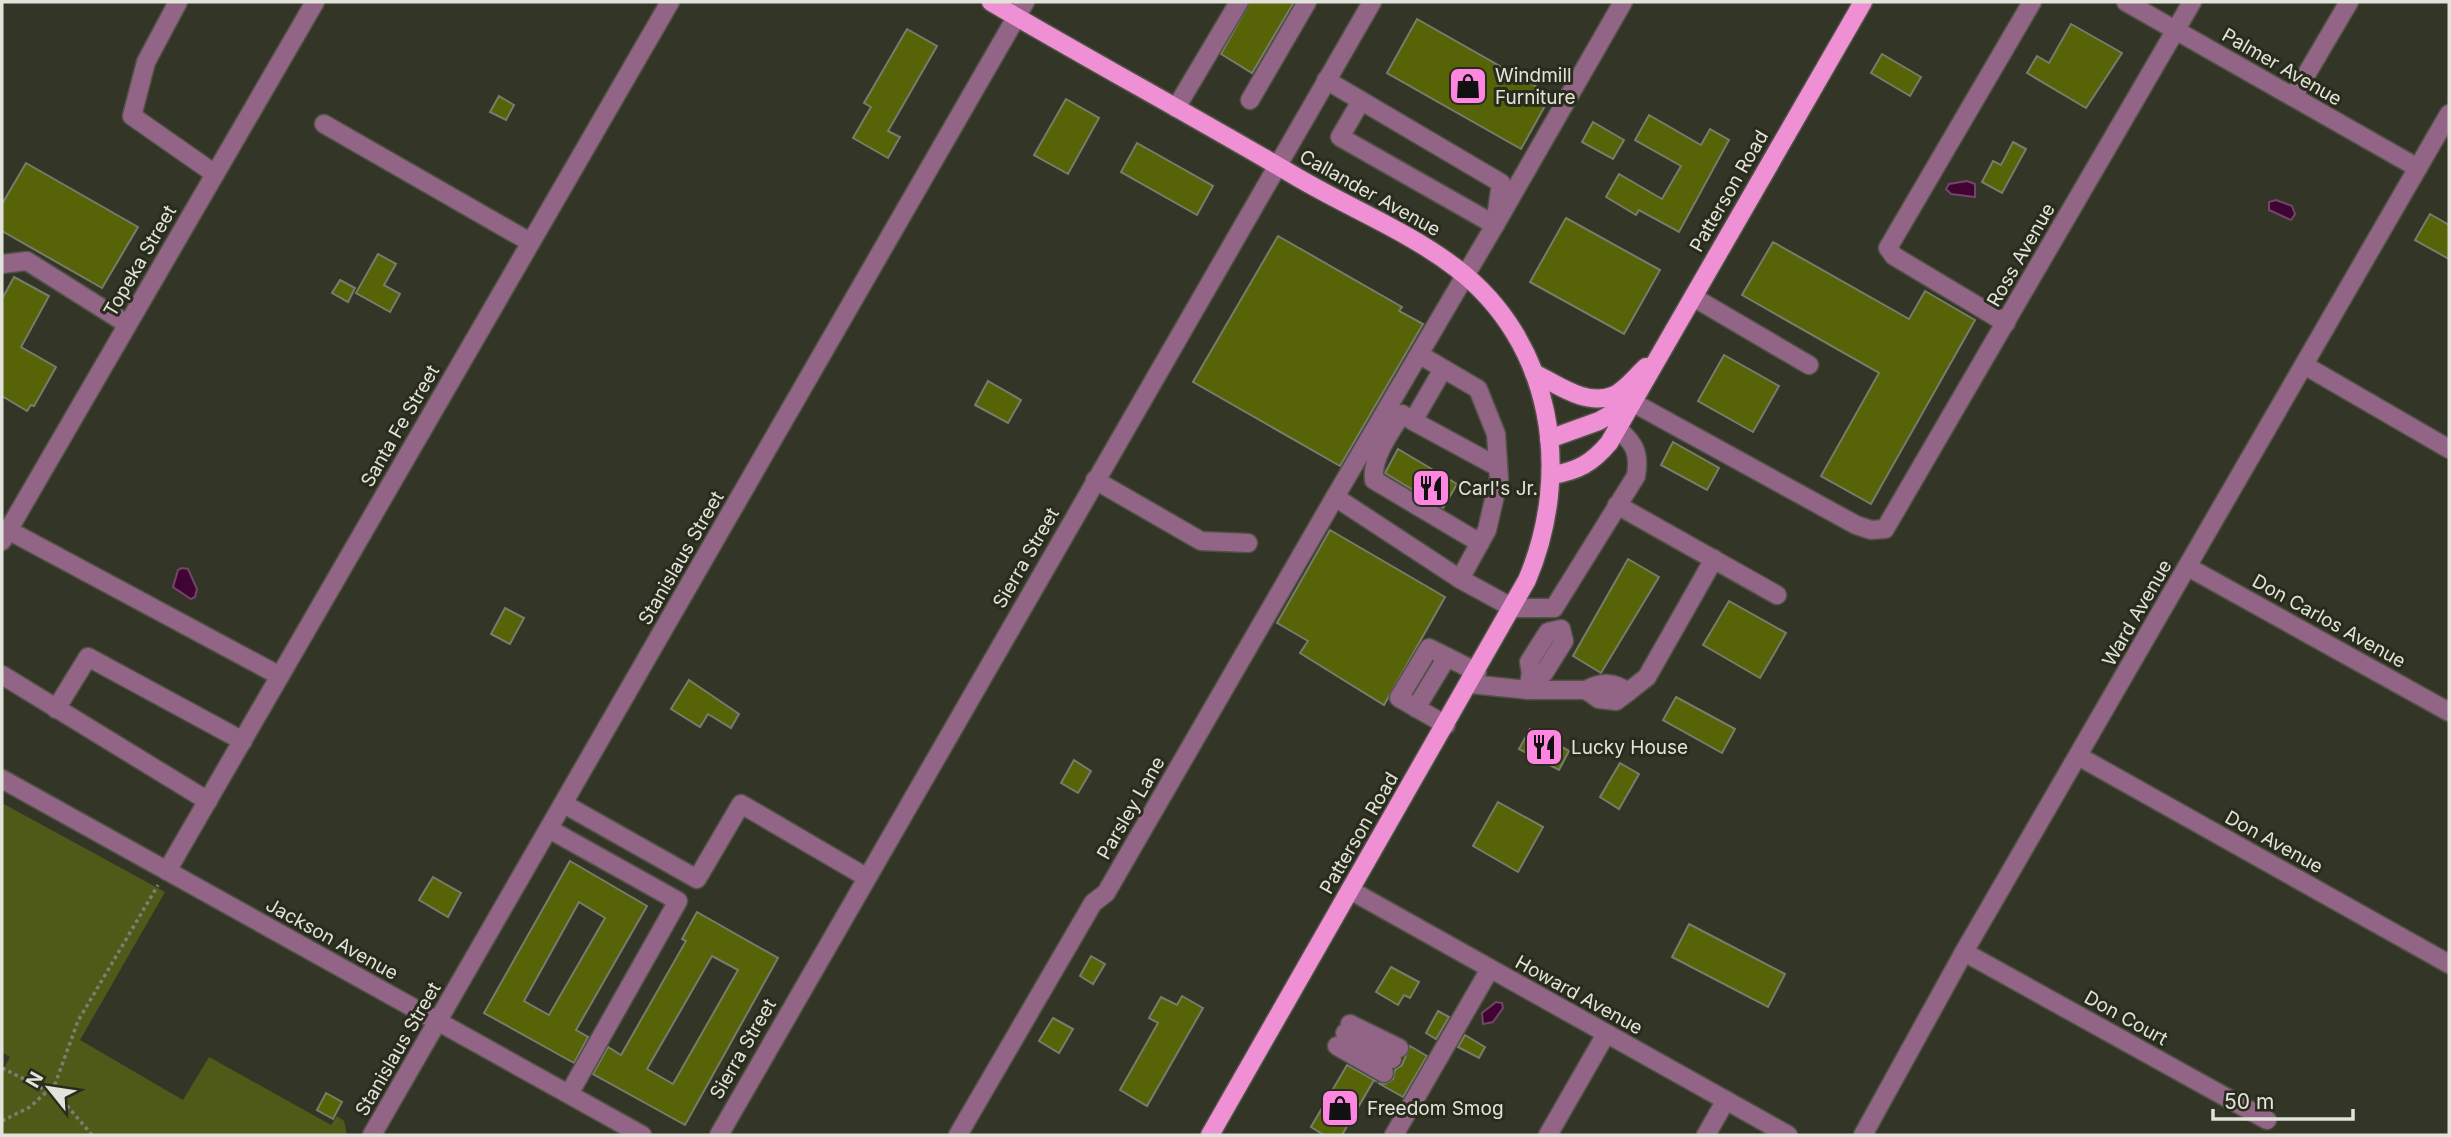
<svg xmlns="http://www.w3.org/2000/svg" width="2451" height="1137" font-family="Inter,sans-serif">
<rect width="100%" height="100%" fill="#333627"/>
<!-- green -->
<polygon fill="#4f5a19" points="2,803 165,892 80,1040 183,1100 209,1057 331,1125 337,1116 344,1121 347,1135 2,1135 2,1072 10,1057 2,1052"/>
<!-- water -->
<g fill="#400334" stroke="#714666" stroke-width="2">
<polygon points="1967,181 1975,184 1975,197 1951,194 1946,189 1949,184"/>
<polygon points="2276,200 2292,206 2295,214 2291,220 2269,210 2269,202"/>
<polygon points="182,568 188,569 197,589 195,597 191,599 173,587 178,570"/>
<polygon points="1496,1002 1502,1003 1503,1008 1493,1022 1483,1024 1482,1013"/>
</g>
<!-- building -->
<g fill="#566307" stroke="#787c6c" stroke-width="2" fill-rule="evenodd">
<polygon points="1250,2 1294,2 1252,73 1221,54"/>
<polygon points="1417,19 1551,95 1521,149 1387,73"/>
<polygon points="2071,24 2122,53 2086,108 2027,73 2037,56 2049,63"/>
<polygon points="907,29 937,46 888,131 900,137 888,158 853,138 871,107 864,103"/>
<polygon points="1882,54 1921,77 1910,96 1871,73"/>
<polygon points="499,96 514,105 506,120 490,112"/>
<polygon points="1066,99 1099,118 1068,174 1034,155"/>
<polygon points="1649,115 1701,145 1710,129 1729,140 1679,232 1639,210 1636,215 1606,197 1619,174 1662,199 1681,166 1635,140"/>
<polygon points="1593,122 1624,140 1613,159 1582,142"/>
<polygon points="2013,142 2026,149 2002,193 1982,182 1993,161 2001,165"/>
<polygon points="1137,143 1213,186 1197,215 1121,172"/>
<polygon points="26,163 138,227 102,288 2,231 2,204"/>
<polygon points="2430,214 2449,225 2449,259 2415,240"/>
<polygon points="1566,218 1660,270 1624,334 1530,282"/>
<polygon points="1278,236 1402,307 1399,311 1423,324 1340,466 1193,382"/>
<polygon points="1773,242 1909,319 1925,291 1975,320 1871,504 1821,476 1879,373 1742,295"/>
<polygon points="378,254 396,264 384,285 400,294 390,312 356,293"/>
<polygon points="14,277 49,296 21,347 56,367 34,406 31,405 27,411 2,396 2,299"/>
<polygon points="340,280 355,288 348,302 332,293"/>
<polygon points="1724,355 1779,386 1753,432 1698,401"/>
<polygon points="988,381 1021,400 1008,423 975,405"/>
<polygon points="1673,442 1719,468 1707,490 1661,465"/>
<polygon points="1398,449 1457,484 1443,508 1385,473"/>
<polygon points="1330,530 1445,597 1384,705 1300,653 1308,641 1277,623"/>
<polygon points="1628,559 1659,577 1601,673 1573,656"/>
<polygon points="1729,601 1786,633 1760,678 1703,645"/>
<polygon points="505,608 524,618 510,644 491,634"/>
<polygon points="689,680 739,714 731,728 708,714 700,727 671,709"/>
<polygon points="1676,697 1735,729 1722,753 1663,720"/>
<polygon points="1530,729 1569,751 1559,770 1519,749"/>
<polygon points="1074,760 1091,771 1078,793 1061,783"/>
<polygon points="1620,763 1639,774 1619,809 1600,797"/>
<polygon points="1498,802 1543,827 1518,872 1473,846"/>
<path d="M570 861 647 906 576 1030 588 1037 574 1063 484 1013ZM579 902 605 918 549 1015 524 1001Z"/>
<polygon points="433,877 461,893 448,917 419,900"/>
<path d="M697 912 778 958 685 1125 593 1074 608 1047 621 1055 686 941 682 939ZM712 956 738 970 673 1084 647 1069Z"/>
<polygon points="1689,924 1785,974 1768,1007 1672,957"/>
<polygon points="1091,956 1105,964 1093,984 1080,976"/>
<polygon points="1391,967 1419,982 1410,998 1404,995 1398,1005 1376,992"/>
<polygon points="1182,996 1203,1008 1147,1106 1120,1090 1158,1023 1149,1018 1161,997 1177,1005"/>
<polygon points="1438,1011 1449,1017 1436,1039 1426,1033"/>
<polygon points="1053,1018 1073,1029 1059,1053 1039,1041"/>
<polygon points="1465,1035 1485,1047 1479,1058 1458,1047"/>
<polygon points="1410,1046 1427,1056 1403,1097 1378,1083 1385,1084 1393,1079 1395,1070 1402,1065"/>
<polygon points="1347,1065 1377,1082 1374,1080 1342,1135 1324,1135 1311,1127"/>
<polygon points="326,1093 342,1102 333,1119 317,1110"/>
</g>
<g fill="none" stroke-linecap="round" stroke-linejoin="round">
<defs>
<g id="minor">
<polyline points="178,2 146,62 132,116 215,174"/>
<polyline points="2126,2 2418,168"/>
<path d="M1326 80 1501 183 1495 225 1335 497 1460 579 1513 608H1554L1636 476C1640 452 1634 443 1617 428"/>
<polyline points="2293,97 2349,2"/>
<polyline points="1250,100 1307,2"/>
<polyline points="1361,101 1340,137 1495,225 1623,2"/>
<polyline points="1176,108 1239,2"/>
<polyline points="324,124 530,242"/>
<polyline points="2,264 27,261 127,324"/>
<polyline points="1693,297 1809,365"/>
<polyline points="2006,323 1894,256 1888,248 2032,2"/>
<polyline points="1420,355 1478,389 1496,434 1499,478 1487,530 1460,579"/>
<polyline points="2304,365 2449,449"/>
<path d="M1443 369 1413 421 1402 414C1391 431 1371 458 1374 480L1480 543"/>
<polyline points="1632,402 1856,525 1871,530 1885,529 2192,2"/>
<polyline points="1413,421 1498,467"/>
<polyline points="1095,480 1201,541 1248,543"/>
<polyline points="1617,505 1777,595"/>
<polyline points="8,530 280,676"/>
<polyline points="2,541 315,2"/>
<polyline points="2188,567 2449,712"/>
<polyline points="2,675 208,801"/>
<path d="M1470 684 1528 690H1586L1599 699 1616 701 1628 692C1613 681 1602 682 1586 690"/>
<polyline points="1528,690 1531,673 1529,662 1548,632 1561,629 1564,641 1544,673 1531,673"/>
<polyline points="1628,692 1647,677 1714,559"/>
<polyline points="1416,708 1447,657"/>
<polyline points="56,709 88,657 243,741"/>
<polyline points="1446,725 1399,698 1429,648 1477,672"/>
<polyline points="2078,756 2449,964"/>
<polyline points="2,779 642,1135"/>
<polyline points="564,804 697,879 741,804 866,877"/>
<polyline points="549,829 678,901 569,1094"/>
<polyline points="167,871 670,2"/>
<polyline points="1350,890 1788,1135"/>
<polyline points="1964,952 2267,1120"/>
<polyline points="1350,1024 1399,1048"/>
<polyline points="1345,1033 1392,1059"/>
<polyline points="1337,1046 1384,1073"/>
<polyline points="372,1135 1025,2"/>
<polyline points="719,1135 1372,2"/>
<polyline points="958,1135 1093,903 1106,893 1335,497"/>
<polyline points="1394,1135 1490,969"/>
<polyline points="1548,1135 1606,1034"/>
<polyline points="1706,1135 1726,1100"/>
<polyline points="1863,1135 1964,952 2449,114"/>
</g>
<g id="major">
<path d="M991 2C1090 60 1191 115 1290 173 1344 206 1405 229 1456 268 1553 342 1573 472 1527 580L1210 1135"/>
<path d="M1534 373C1557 384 1585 406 1612 396 1624 392 1636 376 1646 367"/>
<polyline points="1549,439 1599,421 1632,402"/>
<path d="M1552 475C1578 471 1592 463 1609 443L1863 2"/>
</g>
</defs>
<!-- minor casing -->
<use href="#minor" stroke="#4f5244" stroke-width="21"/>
<!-- major casing -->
<use href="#major" stroke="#4f5244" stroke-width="21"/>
<!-- path -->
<g stroke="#7c7e72" stroke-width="3.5" stroke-dasharray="3.5 3.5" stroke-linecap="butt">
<polyline points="2,1068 48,1091"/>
<polyline points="2,1121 30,1107 55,1084"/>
<polyline points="92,1135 58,1095 55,1084 78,1021 158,885"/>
</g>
<!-- minor -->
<use href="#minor" stroke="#926485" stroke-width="18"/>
<!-- major -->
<use href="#major" stroke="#ef90d5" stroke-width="18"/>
</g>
<!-- icons -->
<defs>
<symbol id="shop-square" viewBox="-11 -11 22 22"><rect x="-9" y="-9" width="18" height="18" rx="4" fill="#fe85e0" stroke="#292c1d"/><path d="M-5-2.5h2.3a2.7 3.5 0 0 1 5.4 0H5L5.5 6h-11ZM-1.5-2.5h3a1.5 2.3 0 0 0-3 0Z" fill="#111"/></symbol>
<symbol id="restaurant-square" viewBox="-11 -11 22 22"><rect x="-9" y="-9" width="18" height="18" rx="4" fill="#fe85e0" stroke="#292c1d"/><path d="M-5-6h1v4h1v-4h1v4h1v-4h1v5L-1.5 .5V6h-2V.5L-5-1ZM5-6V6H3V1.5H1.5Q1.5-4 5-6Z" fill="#111"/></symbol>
</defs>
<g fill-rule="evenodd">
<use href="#shop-square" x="1446" y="64" width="44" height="44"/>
<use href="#restaurant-square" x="1409" y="466" width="44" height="44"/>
<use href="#restaurant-square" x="1522" y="725" width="44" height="44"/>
<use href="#shop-square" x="1318" y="1086" width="44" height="44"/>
</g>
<g text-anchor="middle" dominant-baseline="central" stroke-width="6" stroke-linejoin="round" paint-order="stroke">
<!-- street labels -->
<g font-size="19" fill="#e2e4db" stroke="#292c1d">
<text transform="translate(2282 67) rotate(30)">Palmer Avenue</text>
<text transform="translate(1729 191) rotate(-60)">Patterson Road</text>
<text transform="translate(1370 193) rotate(29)">Callander Avenue</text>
<text transform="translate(2021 255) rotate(-60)">Ross Avenue</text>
<text transform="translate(140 261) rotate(-60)">Topeka Street</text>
<text transform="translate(400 426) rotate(-60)">Santa Fe Street</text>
<text transform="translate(681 558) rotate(-60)">Stanislaus Street</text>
<text transform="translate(1026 558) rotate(-60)">Sierra Street</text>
<text transform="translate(2137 613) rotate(-60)">Ward Avenue</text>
<text transform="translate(2329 621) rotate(29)">Don Carlos Avenue</text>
<text transform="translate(1131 808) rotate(-60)">Parsley Lane</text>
<text transform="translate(1359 833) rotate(-60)">Patterson Road</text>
<text transform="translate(2274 842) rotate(29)">Don Avenue</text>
<text transform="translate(332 939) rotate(29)">Jackson Avenue</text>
<text transform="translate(1579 995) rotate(29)">Howard Avenue</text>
<text transform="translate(2126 1018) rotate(29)">Don Court</text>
<text transform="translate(398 1049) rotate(-60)">Stanislaus Street</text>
<text transform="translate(743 1049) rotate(-60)">Sierra Street</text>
</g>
<!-- poi labels -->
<g font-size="19" fill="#e2e4db" stroke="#292c1d" text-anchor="start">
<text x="1495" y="75">Windmill<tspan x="1495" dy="22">Furniture</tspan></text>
<text x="1458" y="488">Carl's Jr.</text>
<text x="1571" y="747">Lucky House</text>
<text x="1367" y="1108">Freedom Smog</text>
</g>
</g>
<!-- border -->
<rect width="2451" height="1137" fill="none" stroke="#e2e4db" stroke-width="7"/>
<!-- north arrow -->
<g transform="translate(49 1088) rotate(300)" stroke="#292c1d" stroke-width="5" paint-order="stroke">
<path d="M0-5L12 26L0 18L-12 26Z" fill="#e2e4db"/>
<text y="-10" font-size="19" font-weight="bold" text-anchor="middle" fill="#e2e4db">N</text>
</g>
<!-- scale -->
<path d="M2213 1109v10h140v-10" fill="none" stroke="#e2e4db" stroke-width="3.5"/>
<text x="2224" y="1109" font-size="21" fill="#e2e4db" stroke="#292c1d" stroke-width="5" paint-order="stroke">50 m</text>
</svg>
